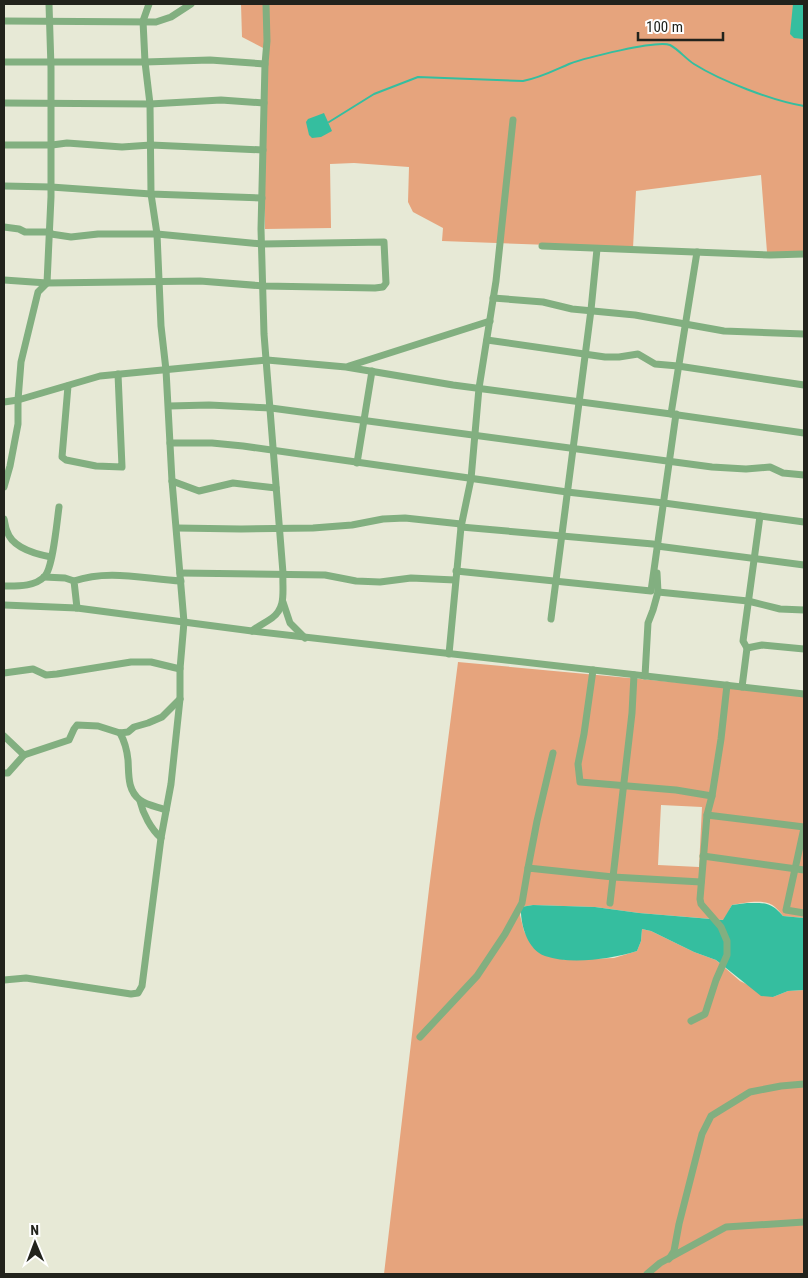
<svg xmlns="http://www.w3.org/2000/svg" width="808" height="1278" font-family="'Roboto Condensed',sans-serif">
<rect width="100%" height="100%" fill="#e7e9d6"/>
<!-- green -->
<g fill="#e6a47d" fill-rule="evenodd">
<polygon points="241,4 804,4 804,253 767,252 761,175 636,191 633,248 442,241 443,228 413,212 408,202 409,167 354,163 330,164 331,228 265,229 265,49 242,37"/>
<path d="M458 662 737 688 804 697V918L783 916C781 913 778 910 775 907 766 898 744 903 732 905L724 920 639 913 595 907 533 905 521 907 520 915 524 931 533 947 565 960 614 958 637 951 641 941 642 929 651 931 694 952 716 960 740 981 773 997 788 991 804 990V1274H384L429 889ZM661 805 702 807 699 867 658 865Z"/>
</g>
<!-- water -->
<g fill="#35be9f">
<polygon points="793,4 804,4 803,39 794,38 790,34"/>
<polygon points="324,113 332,131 321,137 312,138 309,135 306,122 308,119"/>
<path d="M747 903C766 903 771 902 783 916L804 918V990L788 991 773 997 761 996 716 960 694 952 651 931 642 929 641 941 637 951C611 959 571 965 545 956 527 950 520 923 521 907L533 905 595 907 639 913 723 920 732 905Z"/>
</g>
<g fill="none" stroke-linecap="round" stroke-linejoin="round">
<!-- stream -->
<path stroke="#35be9f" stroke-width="2" d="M329 122 374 94 418 77 523 81C540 78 553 71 569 64 585 58 656 40 670 45 678 49 686 59 694 64 721 81 773 101 804 106"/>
<!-- minor -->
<g stroke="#82af80" stroke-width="7">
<polyline points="4,21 156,22 171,17 191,4"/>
<polyline points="4,62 145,62 210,60 265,64"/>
<polyline points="4,103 150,104 221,100 264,103"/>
<polyline points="4,145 52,145 67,143 122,147 151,145 263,150"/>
<polyline points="4,186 51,187 151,194 262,198"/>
<polyline points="4,227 19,229 25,232 50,232"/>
<polyline points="542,246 770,255 804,254"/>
<polyline points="4,280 47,283 200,281 264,286 375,288 383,287 386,283 384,242 262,244 157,234 98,234 71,237 51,234"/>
<polyline points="493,298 543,302 572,309 635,315 724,331 804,334"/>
<polyline points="487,340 605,357 619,357 638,354 655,364 678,366 804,385"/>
<polyline points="349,366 490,321"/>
<polyline points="68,386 62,457 66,460 96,466 122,467 118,374"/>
<polyline points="4,402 18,400 100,376 267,360 346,367 453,385 671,414 804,433"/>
<polyline points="169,406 209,405 271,408 712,467 746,469 770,467 783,473 804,475"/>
<polyline points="671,414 697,252"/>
<polyline points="170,443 212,443 243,446 567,492 664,503 804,522"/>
<polyline points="357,463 372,371"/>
<polyline points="172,481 199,491 233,483 276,488"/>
<polyline points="4,487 10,466 18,424 18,400 21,362 38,292 47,283 51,197 51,68 49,4"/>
<path d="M4 519C5 522 5 527 7 531 12 548 35 554 51 557"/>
<polyline points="461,527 653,544"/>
<polyline points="177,528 241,529 313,528 352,525 383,519 405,518 461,524"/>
<polyline points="657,546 804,565"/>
<polyline points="456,571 651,591 676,414"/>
<polyline points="180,573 325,575 356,581 380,582 411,578 455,580"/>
<polyline points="44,577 65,578 74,581"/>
<path d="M4 586C17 586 35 587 45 576 53 567 57 521 59 507"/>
<polyline points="658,592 748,601 780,609 804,610"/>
<polyline points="283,602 290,623 305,638"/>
<polyline points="4,605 77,608 252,631 804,694"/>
<path d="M77 608 74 581C108 569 145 579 181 581"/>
<polyline points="551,619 591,310 597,249"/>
<path d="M252 631C258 626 265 623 272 618 287 607 282 590 283 573L264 334 261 229 265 64 267 41 266 4"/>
<polyline points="747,648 762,645 804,649"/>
<polyline points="449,654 461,527 471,479 479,388 496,281 513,120"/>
<polyline points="593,670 584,734 578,764 580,782 676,790 712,796"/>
<polyline points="4,673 33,669 46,675 57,674 131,662 151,662 180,669"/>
<polyline points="645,676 648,623 653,610 658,592 657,573"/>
<polyline points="742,687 747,648 743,641 760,516"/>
<path d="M120 733C125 742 127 750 128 760 129 774 127 790 140 800 146 805 158 807 166 810"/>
<polyline points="4,736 24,755"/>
<polyline points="4,773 8,773 24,755 69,740 74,729 77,725 98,726 120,733 128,732 134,727 148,723 162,717 180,699"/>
<path d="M140 801C143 814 151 829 161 838"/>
<polyline points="707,815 804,827"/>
<polyline points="804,828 786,910 804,913"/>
<polyline points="703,856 804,870"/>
<polyline points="528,868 537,821 553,753"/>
<polyline points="610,903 632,713 634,675"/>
<polyline points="4,980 26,978 131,994 138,993 142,986 161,838 171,784 180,699 180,669 184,622 172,481 166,370 161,326 157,234 151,194 150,104 145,62 143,21 149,4"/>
<polyline points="691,1021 705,1014 716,980 727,955 727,941 721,927 701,904 700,899 707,815 712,796 721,739 727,685"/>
<polyline points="420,1037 477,976 505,934 522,903 528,868 613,877 701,882"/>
<polyline points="669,1259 674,1251 679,1224 702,1134 711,1116 750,1092 781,1086 804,1084"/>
<polyline points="647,1274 660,1263 726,1227 804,1222"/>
</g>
</g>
<!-- border -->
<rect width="808" height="1278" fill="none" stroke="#22231c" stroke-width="10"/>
<!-- north arrow -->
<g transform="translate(35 1243) rotate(359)" stroke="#ffffff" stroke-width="4" paint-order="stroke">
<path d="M0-4L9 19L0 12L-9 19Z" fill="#22231c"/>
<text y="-8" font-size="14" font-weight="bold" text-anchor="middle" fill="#22231c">N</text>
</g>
<!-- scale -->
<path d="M638 32v8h85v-8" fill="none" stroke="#22231c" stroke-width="2.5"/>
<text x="646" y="32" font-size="15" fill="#22231c" stroke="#ffffff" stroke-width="4" paint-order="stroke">100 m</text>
</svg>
